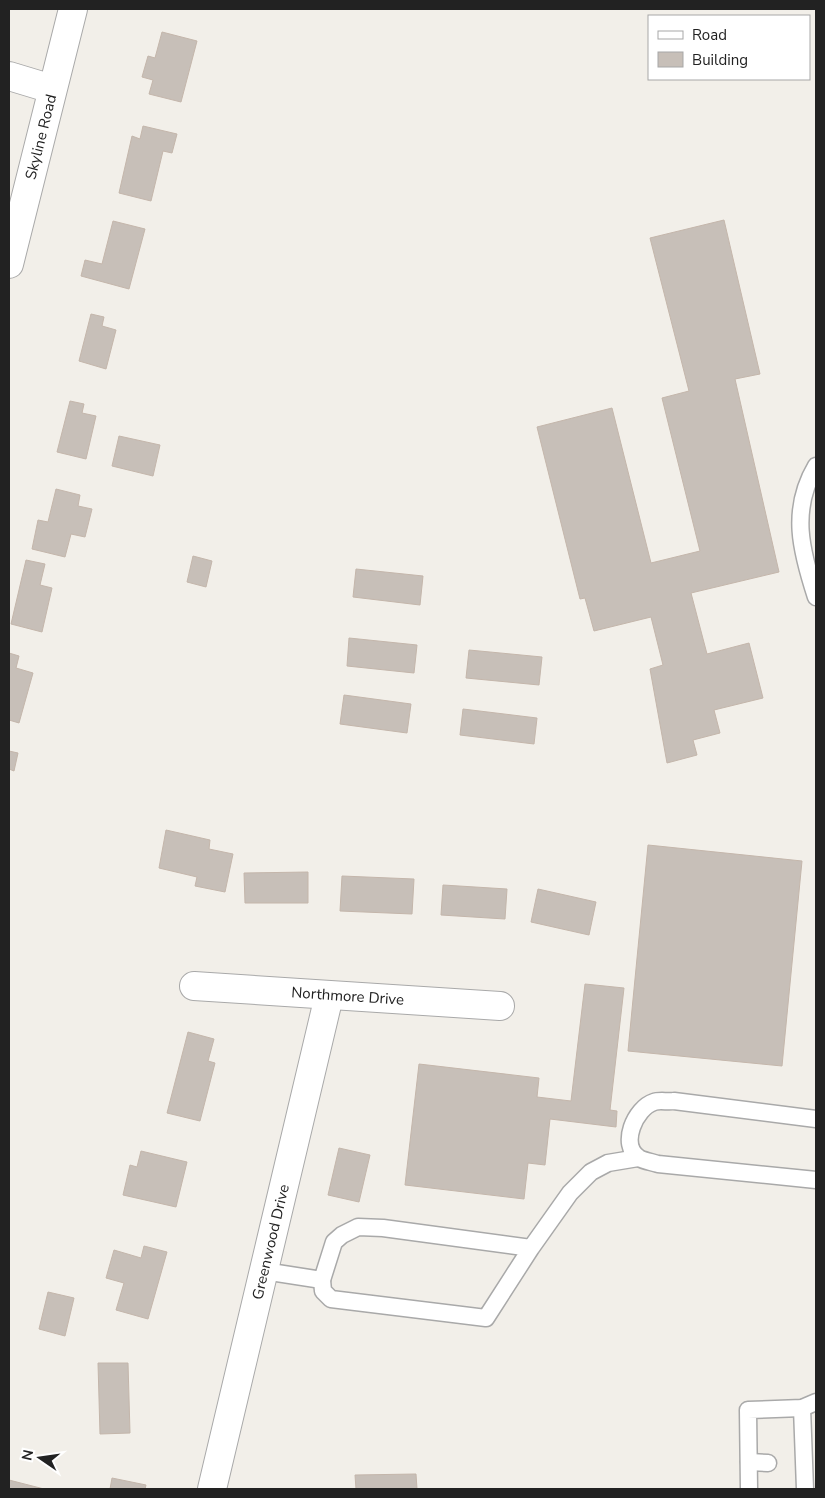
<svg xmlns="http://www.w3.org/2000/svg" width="825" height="1498" font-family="'Nunito Sans',sans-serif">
<rect width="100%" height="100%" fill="#f2efe9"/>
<!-- building -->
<g fill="#c7bfb8" stroke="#c4b6ab">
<polygon points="162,32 197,41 181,102 149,94 153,80 142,77 148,56 155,58"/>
<polygon points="143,126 177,134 172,153 163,151 151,201 119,193 132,136 140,139"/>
<polygon points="724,220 760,374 735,379 779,572 691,593 707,654 749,643 763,698 714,710 720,733 693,740 697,755 667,763 650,669 663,665 651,617 594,631 585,598 580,599 537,427 612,408 651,563 700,551 662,398 689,391 650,238"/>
<polygon points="113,221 145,229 129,289 81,276 85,260 102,264"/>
<polygon points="91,314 104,317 102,326 116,330 106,369 79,361"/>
<polygon points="70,401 84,404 82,413 96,416 86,459 57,452"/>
<polygon points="119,436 160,445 153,476 112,466"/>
<polygon points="56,489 80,495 78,506 92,509 85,537 71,534 65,557 32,549 38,520 48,522"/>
<polygon points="193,556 212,561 206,587 187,582"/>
<polygon points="26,560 45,564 40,585 52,588 42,632 11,624"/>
<polygon points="356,569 423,576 420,605 353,597"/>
<polygon points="349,638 417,645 414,673 347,666"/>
<polygon points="469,650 542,657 539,685 466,678"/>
<polygon points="9,653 19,656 16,668 33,673 19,723 9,720"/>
<polygon points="344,695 411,704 407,733 340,724"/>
<polygon points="463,709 537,718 534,744 460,735"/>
<polygon points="9,751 18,753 14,771 9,769"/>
<polygon points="166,830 210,840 209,849 233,854 225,892 195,886 197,877 159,868"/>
<polygon points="648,845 802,861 782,1066 628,1051"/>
<polygon points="308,872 308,903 245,903 244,873"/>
<polygon points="342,876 414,879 412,914 340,911"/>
<polygon points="443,885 507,889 505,919 441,915"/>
<polygon points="538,889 596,902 589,935 531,922"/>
<polygon points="585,984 624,988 610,1110 617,1111 616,1127 550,1119 545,1165 528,1163 524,1199 405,1185 419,1064 539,1078 537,1097 571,1101"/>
<polygon points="188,1032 214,1039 208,1061 215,1063 200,1121 167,1113"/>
<polygon points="339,1148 370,1155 359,1202 328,1195"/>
<polygon points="141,1151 187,1162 176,1207 123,1195 130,1165 137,1167"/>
<polygon points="144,1246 167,1252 148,1319 116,1310 124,1283 106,1278 114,1250 141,1258"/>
<polygon points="48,1292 74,1298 65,1336 39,1329"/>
<polygon points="98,1363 128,1363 130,1433 100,1434"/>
<polygon points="416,1474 417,1489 356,1489 355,1475"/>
<polygon points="112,1478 146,1485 145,1489 110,1489"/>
<polygon points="9,1480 44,1489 9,1489"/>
</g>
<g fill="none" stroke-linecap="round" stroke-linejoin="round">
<defs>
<g id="service">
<path d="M816 466C790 510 801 551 816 597"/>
<path d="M816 1119 674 1101C668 1102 659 1100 654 1102 635 1108 619 1145 639 1158 644 1161 652 1162 658 1164L816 1180"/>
<polyline points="531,1248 383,1228 358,1227 342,1235 334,1242 322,1280 323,1291 331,1299 486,1318 531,1248 570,1193 591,1172 608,1163 638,1158"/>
<polyline points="264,1271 322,1280"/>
<polyline points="802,1408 805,1489"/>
<polyline points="749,1462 768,1463"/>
<polyline points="749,1489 748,1410 802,1408 816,1402"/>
</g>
<g id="minor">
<polyline points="9,76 52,89"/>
<path id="s1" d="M9 264 73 9"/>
<path id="s2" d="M194 986 500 1006"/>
<path id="s3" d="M212 1489 329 996"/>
</g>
</defs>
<!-- service casing -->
<use href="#service" stroke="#a9a9a9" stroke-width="19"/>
<!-- minor casing -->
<use href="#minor" stroke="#a9a9a9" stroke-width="30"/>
<!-- service -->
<use href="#service" stroke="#fff" stroke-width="16"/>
<!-- minor -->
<use href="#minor" stroke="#fff" stroke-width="28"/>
</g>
<g text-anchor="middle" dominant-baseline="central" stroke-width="4" stroke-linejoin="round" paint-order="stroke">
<!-- street labels -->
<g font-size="15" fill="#222" stroke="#fff">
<text stroke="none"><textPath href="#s1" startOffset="131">Skyline Road</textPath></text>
<text stroke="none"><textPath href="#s2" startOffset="154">Northmore Drive</textPath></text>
<text stroke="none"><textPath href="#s3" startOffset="254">Greenwood Drive</textPath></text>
</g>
</g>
<!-- border -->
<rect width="825" height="1498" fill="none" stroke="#222222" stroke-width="20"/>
<!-- legend -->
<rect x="648" y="15" width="162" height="65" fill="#ffffff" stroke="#a7a7a7"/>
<rect x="658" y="31" width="25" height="8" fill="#ffffff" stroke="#a7a7a7"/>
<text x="692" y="40" font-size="15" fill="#222222">Road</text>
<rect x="658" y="52" width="25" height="15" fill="#c7bfb8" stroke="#a7a7a7"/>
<text x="692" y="65" font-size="15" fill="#222222">Building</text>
<!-- north arrow -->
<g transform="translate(40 1458) rotate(283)" stroke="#ffffff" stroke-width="4" paint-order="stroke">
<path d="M0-4L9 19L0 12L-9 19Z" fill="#222222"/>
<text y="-8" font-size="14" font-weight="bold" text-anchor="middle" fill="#222222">N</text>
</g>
</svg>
